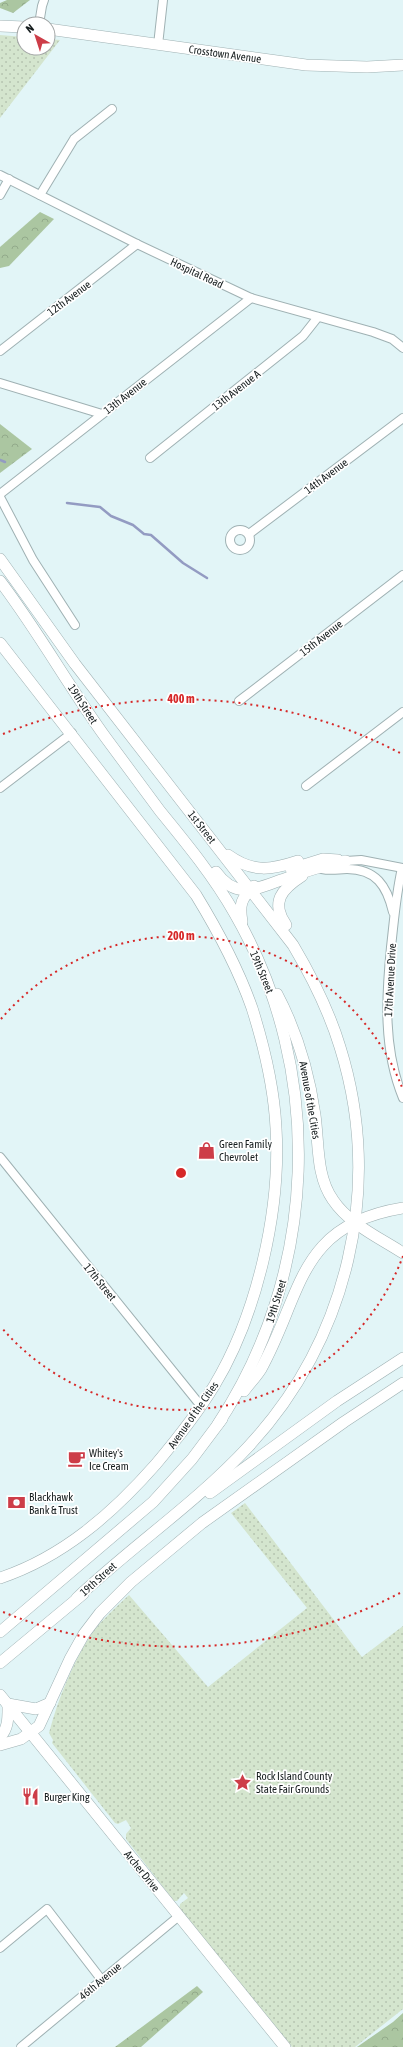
<svg xmlns="http://www.w3.org/2000/svg" width="403" height="2047" font-family="'Asap Condensed',sans-serif">
<defs>
<pattern id="forest-crowns" width="20" height="18" patternUnits="userSpaceOnUse"><rect width="20" height="18" fill="#abc6a1"/><path d="M2 6a3 3 0 1 1 6 0M12 15a3 3 0 1 1 6 0" fill="none" stroke="#92aa8a"/></pattern>
<pattern id="park-dots" width="8" height="8" patternUnits="userSpaceOnUse"><rect width="8" height="8" fill="#d4e5ce"/><path d="M2 2h.1M6 6h.1" fill="none" stroke="#b5c4b0" stroke-width="1.8" stroke-linecap="round"/></pattern>
</defs>
<rect width="100%" height="100%" fill="#e2f5f7"/>
<!-- forest -->
<g fill="url(#forest-crowns)">
<polygon points="7,0 30,0 13,13 0,8 0,3"/>
<polygon points="40,212 54,219 9,266 0,268 0,247"/>
<polygon points="0,424 32,449 0,473"/>
<polygon points="197,1986 203,1992 141,2047 115,2047"/>
<polygon points="403,2013 403,2047 357,2047 393,2022"/>
</g>
<!-- park -->
<g fill="url(#park-dots)">
<polygon points="0,35 24,37 24,48 48,48 48,39 60,40 0,118"/>
<path d="M245 1503 362 1657 403 1626V2009L355 2047H292L179 1909 180 1904 188 1898 184 1893 177 1901H174L126 1839V1834L131 1828 126 1820 118 1824 115 1823 52 1743 53 1740 49 1733C58 1699 73 1662 92 1633 103 1619 116 1607 129 1595L208 1687 307 1608 231 1513Z"/>
</g>
<g fill="none" stroke-linecap="round" stroke-linejoin="round">
<!-- stream -->
<g stroke="#939bc2" stroke-width="2.5">
<polyline points="0,460 5,462"/>
<polyline points="67,503 100,507 111,516 133,525 144,534 151,535 183,563 207,578"/>
</g>
<defs>
<g id="street">
<polyline points="39,24 42,6 44,0"/>
<polyline points="158,45 163,0"/>
<polyline points="0,175 137,244 251,298 373,332 392,339 403,348"/>
<polyline points="0,195 9,179"/>
<polyline points="40,195 74,139 112,109"/>
<polyline points="0,351 137,244"/>
<polyline points="0,383 102,414"/>
<polyline points="150,458 303,336 318,317"/>
<polyline points="0,494 251,298"/>
<polyline points="0,497 33,560 75,625"/>
<circle cx="240" cy="540" r="10"/>
<polyline points="249,534 403,418"/>
<polyline points="239,701 403,575"/>
<polyline points="306,786 403,712"/>
<polyline points="0,788 72,733"/>
<polyline points="346,861 361,860 403,868"/>
<path d="M402 868C396 894 394 921 391 947 386 998 383 1049 403 1098"/>
<path d="M322 869C331 871 339 869 347 869 376 869 387 886 393 912"/>
<polyline points="0,1157 201,1406"/>
<polyline points="0,1948 47,1909 101,1979"/>
<polyline points="21,2047 179,1916"/>
</g>
<g id="secondary">
<polyline points="0,26 24,27"/>
<polyline points="48,29 306,65 367,67 403,65"/>
<path d="M0 559 75 664 293 945C312 977 329 1011 340 1047 384 1187 348 1340 248 1447 196 1503 132 1546 77 1598"/>
<path d="M0 581C38 631 69 687 106 738 124 762 142 787 160 811 187 844 214 877 235 914 326 1072 318 1273 218 1424"/>
<path d="M0 643 196 895C218 931 238 968 252 1008 264 1046 274 1088 276 1128 281 1210 257 1315 214 1386 197 1414 177 1439 156 1464 113 1513 63 1557 0 1578"/>
<path d="M228 855C253 873 271 870 298 861"/>
<polyline points="291,869 323,859 338,860"/>
<path d="M216 872C238 903 261 886 290 877 308 870 327 865 346 861"/>
<path d="M242 922C239 904 241 899 254 886"/>
<path d="M286 925C270 902 282 889 302 876"/>
<path d="M277 994C297 1032 309 1073 315 1115 319 1144 316 1176 333 1200 349 1224 380 1238 403 1253"/>
<path d="M244 1391C249 1384 256 1377 261 1369 303 1293 297 1225 403 1208"/>
<polyline points="210,1493 337,1401 403,1358"/>
<polyline points="0,1632 153,1502 192,1459 222,1419"/>
<polyline points="0,1663 83,1594"/>
<polyline points="0,1695 285,2047"/>
<path d="M0 1737C9 1728 8 1716 8 1704L36 1709 50 1703"/>
<polyline points="0,1745 21,1739 39,1726 70,1659 84,1634 100,1613 131,1582 202,1523 344,1422 403,1383"/>
</g>
</defs>
<!-- street casing -->
<use href="#street" stroke="#9fb1b3" stroke-width="10"/>
<!-- secondary casing -->
<use href="#secondary" stroke="#9fb1b3" stroke-width="12"/>
<!-- street -->
<use href="#street" stroke="#fff" stroke-width="8"/>
<!-- secondary -->
<use href="#secondary" stroke="#fff" stroke-width="11"/>
</g>
<!-- distance rings -->
<g fill="none" stroke="#d62828" stroke-width="2" stroke-dasharray="2 4">
<path d="M403 1256A237 237 0 0 1 1 1327M1 1019A237 237 0 0 1 403 1090"/>
<path d="M400 1593A474 474 0 0 1 3 1612M3 734A474 474 0 0 1 400 753"/>
</g>
<!-- icons -->
<defs>
<symbol id="shop-bare" viewBox="-9 -9 18 18"><path d="M-5-2.5h2.3a2.7 3.5 0 0 1 5.4 0H5L5.5 6h-11ZM-1.5-2.5h3a1.5 2.3 0 0 0-3 0Z" fill="#cd3d48" stroke="#fff" stroke-width="2.5" paint-order="stroke"/></symbol>
<symbol id="cafe-bare" viewBox="-9 -9 18 18"><path d="M-5.5-4.5H6V0H3Q3 3.5 0 3.5H-2.5Q-5.5 3.5-5.5 0ZM3-3.2v2h1.7v-2ZM-6 4.5H4V6H-6Z" fill="#cd3d48" stroke="#fff" stroke-width="2.5" paint-order="stroke"/></symbol>
<symbol id="bank-bare" viewBox="-9 -9 18 18"><path d="M-6-4H6V4H-6ZM0-2.3a2.3 2.3 0 1 0 0 4.6a2.3 2.3 0 1 0 0-4.6Z" fill="#cd3d48" stroke="#fff" stroke-width="2.5" paint-order="stroke"/></symbol>
<symbol id="sight-bare" viewBox="-9 -9 18 18"><path d="M0-6L1.8-2.2L6-1.7L2.9 1.2L3.7 5.4L0 3.3L-3.7 5.4L-2.9 1.2L-6-1.7L-1.8-2.2Z" fill="#cd3d48" stroke="#fff" stroke-width="2.5" paint-order="stroke"/></symbol>
<symbol id="restaurant-bare" viewBox="-9 -9 18 18"><path d="M-5-6h1v4h1v-4h1v4h1v-4h1v5L-1.5 .5V6h-2V.5L-5-1ZM5-6V6H3V1.5H1.5Q1.5-4 5-6Z" fill="#cd3d48" stroke="#fff" stroke-width="2.5" paint-order="stroke"/></symbol>
</defs>
<g fill-rule="evenodd">
<use href="#shop-bare" x="194" y="1138" width="25" height="25"/>
<use href="#cafe-bare" x="64" y="1446" width="25" height="25"/>
<use href="#bank-bare" x="4" y="1490" width="25" height="25"/>
<use href="#sight-bare" x="230" y="1770" width="25" height="25"/>
<use href="#restaurant-bare" x="18" y="1784" width="25" height="25"/>
</g>
<g text-anchor="middle" dominant-baseline="central" stroke-width="3.5" stroke-linejoin="round" paint-order="stroke">
<!-- street labels -->
<g font-size="11" fill="#161d1e" stroke="#fff">
<text transform="translate(225 54) rotate(8)">Crosstown Avenue</text>
<text transform="translate(197 273) rotate(25)">Hospital Road</text>
<text transform="translate(69 298) rotate(-37)">12th Avenue</text>
<text transform="translate(236 390) rotate(-38)">13th Avenue A</text>
<text transform="translate(125 396) rotate(-38)">13th Avenue</text>
<text transform="translate(326 476) rotate(-37)">14th Avenue</text>
<text transform="translate(321 638) rotate(-38)">15th Avenue</text>
<text transform="translate(83 704) rotate(57)">19th Street</text>
<text transform="translate(202 827) rotate(52)">1st Street</text>
<text transform="translate(262 972) rotate(67)">19th Street</text>
<text transform="translate(390 980) rotate(-87)">17th Avenue Drive</text>
<text transform="translate(310 1100) rotate(80)">Avenue of the Cities</text>
<text transform="translate(100 1282) rotate(51)">17th Street</text>
<text transform="translate(276 1301) rotate(-73)">19th Street</text>
<text transform="translate(193 1415) rotate(-55)">Avenue of the Cities</text>
<text transform="translate(98 1579) rotate(-42)">19th Street</text>
<text transform="translate(142 1871) rotate(51)">Archer Drive</text>
<text transform="translate(100 1981) rotate(-40)">46th Avenue</text>
</g>
<!-- poi labels -->
<g font-size="11" fill="#161d1e" stroke="#fff" text-anchor="start">
<text x="219" y="1144">Green Family<tspan x="219" dy="13">Chevrolet</tspan></text>
<text x="89" y="1453">Whitey's<tspan x="89" dy="13">Ice Cream</tspan></text>
<text x="29" y="1497">Blackhawk<tspan x="29" dy="13">Bank &amp; Trust</tspan></text>
<text x="256" y="1776">Rock Island County<tspan x="256" dy="13">State Fair Grounds</tspan></text>
<text x="44" y="1797">Burger King</text>
</g>
</g>
<circle cx="181" cy="1173" r="6" fill="#d62828" stroke="#fff" stroke-width="2"/>
<g font-size="12" text-anchor="middle" font-weight="bold" fill="#d62828" stroke="#fff" stroke-width="3.5" stroke-linejoin="round" paint-order="stroke">
<text x="181" y="703">400 m</text>
<text x="181" y="940">200 m</text>
</g>
<!-- north arrow -->
<g transform="translate(36 36) rotate(321)"><circle r="19" fill="#ffffff" stroke="#a2a5a5"/>
<path d="M0-3L7 15L0 10L-7 15Z" fill="#cd3d48"/>
<text y="-6" font-size="11" font-weight="bold" text-anchor="middle" fill="#161d1e">N</text>
</g>
</svg>
